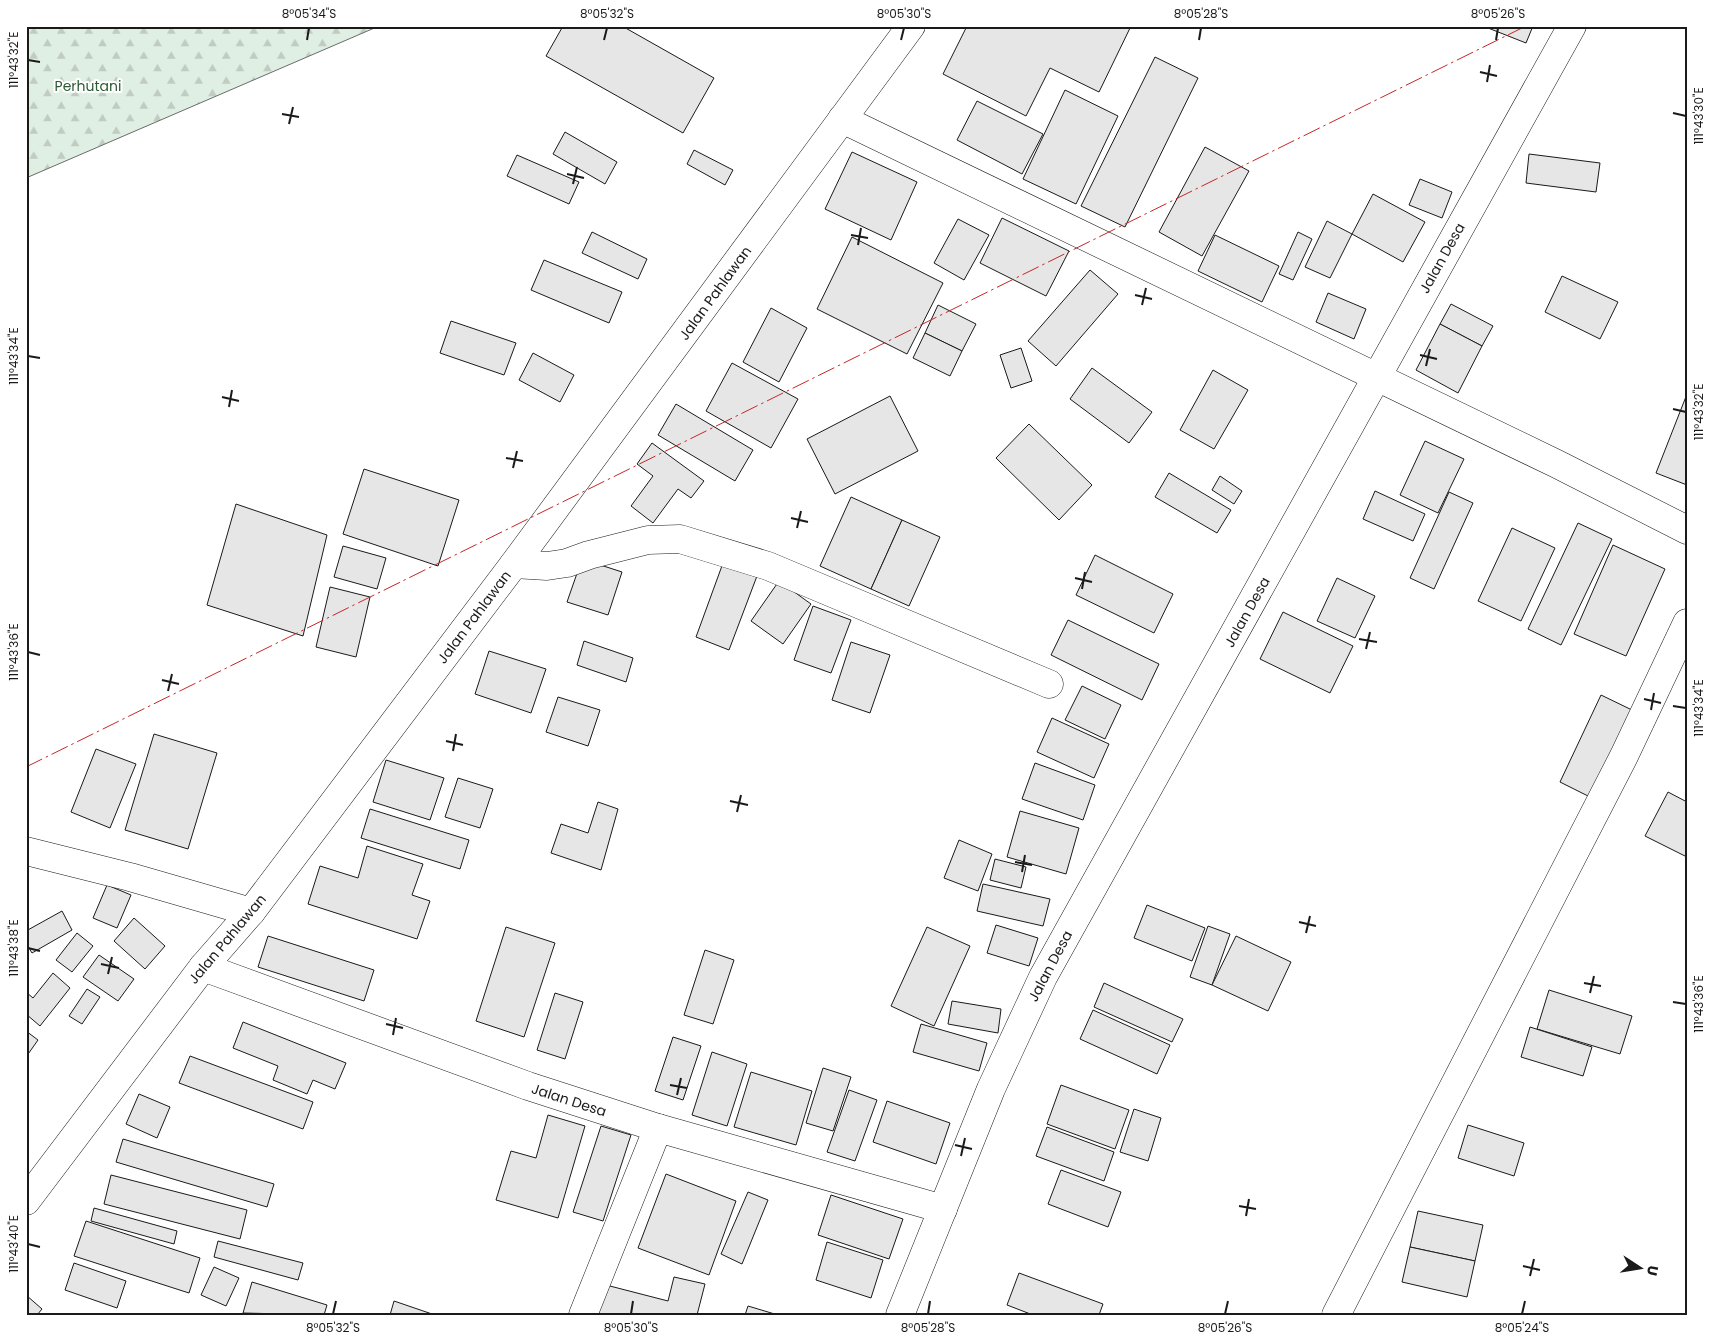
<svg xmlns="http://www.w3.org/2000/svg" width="1713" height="1341" font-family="Poppins,sans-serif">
<defs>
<pattern id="forest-firs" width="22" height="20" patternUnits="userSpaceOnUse" patternTransform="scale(1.25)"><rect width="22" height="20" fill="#e0efe3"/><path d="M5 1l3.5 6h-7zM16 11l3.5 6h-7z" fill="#c0ccc2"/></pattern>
</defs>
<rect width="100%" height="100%" fill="#fff"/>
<!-- forest -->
<polygon fill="url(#forest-firs)" stroke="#6a6a6a" points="26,26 379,26 26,178"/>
<!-- building -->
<g fill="#e6e6e6" stroke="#1a1a1a">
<polygon points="563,26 622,26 714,78 683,133 546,56"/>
<polygon points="967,26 1131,26 1099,92 1050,68 1026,116 943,74"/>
<polygon points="1483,26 1533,26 1526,43"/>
<polygon points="1155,57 1198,78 1125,227 1081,206"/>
<polygon points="1065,90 1118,116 1076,204 1023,179"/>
<polygon points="977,101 1043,134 1022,174 957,140"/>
<polygon points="565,132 617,162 605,184 553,154"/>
<polygon points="1205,147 1249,171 1202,256 1159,232"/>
<polygon points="694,150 733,170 725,185 687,164"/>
<polygon points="852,152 917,182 891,240 825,209"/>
<polygon points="1529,154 1600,163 1596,192 1526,183"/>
<polygon points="517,155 579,182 569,204 507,176"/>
<polygon points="1420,179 1452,192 1442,218 1409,205"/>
<polygon points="1373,194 1425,222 1403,262 1352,234"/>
<polygon points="1002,218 1069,251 1046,296 980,263"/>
<polygon points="958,219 989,235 964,280 934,263"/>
<polygon points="1327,221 1352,234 1330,278 1305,267"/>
<polygon points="592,232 647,259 638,279 582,253"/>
<polygon points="1298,232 1312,239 1293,280 1279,274"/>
<polygon points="1215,235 1279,266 1262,302 1198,271"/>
<polygon points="852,237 943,283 907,354 817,309"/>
<polygon points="544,260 622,292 609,323 531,290"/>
<polygon points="1090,270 1118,294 1056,366 1028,341"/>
<polygon points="1562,276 1618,302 1600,339 1545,312"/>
<polygon points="1328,293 1366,309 1354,339 1316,322"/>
<polygon points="1451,304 1493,326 1482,346 1440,324"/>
<polygon points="938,305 976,324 962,351 925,333"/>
<polygon points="771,308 807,328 779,382 743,362"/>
<polygon points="451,321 516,343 504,375 440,353"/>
<polygon points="1440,324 1482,346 1458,393 1416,370"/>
<polygon points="925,333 962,351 950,376 913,358"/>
<polygon points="1021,348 1032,381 1011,388 1000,355"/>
<polygon points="533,353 574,375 560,402 519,380"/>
<polygon points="732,363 798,399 771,448 706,411"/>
<polygon points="1092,368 1152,412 1129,443 1070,399"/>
<polygon points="1213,370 1248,390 1214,449 1180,430"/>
<polygon points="1687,394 1687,485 1656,473"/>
<polygon points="890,396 918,451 835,494 807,439"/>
<polygon points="676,404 753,450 735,481 658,435"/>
<polygon points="1029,424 1092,485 1059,520 996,458"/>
<polygon points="1425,441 1464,459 1438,513 1400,495"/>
<polygon points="652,443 704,481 691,498 678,489 653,523 631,506 653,476 637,464"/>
<polygon points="364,469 459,500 438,566 343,534"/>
<polygon points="1169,473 1231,510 1217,533 1155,497"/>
<polygon points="1220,476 1242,491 1234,504 1212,490"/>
<polygon points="1375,491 1425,514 1413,541 1363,519"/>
<polygon points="1449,492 1473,503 1434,589 1410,578"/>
<polygon points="851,497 902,520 871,589 820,566"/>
<polygon points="236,504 327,535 303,636 207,605"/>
<polygon points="902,520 940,537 909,606 871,589"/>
<polygon points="1578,523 1612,539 1561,645 1528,629"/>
<polygon points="1512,528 1555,548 1521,621 1478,601"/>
<polygon points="1613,545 1665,569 1626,656 1574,634"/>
<polygon points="343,546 386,558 377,589 334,577"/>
<polygon points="1095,555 1173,594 1154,633 1076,595"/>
<polygon points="582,559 622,572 608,615 567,602"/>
<polygon points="723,563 757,576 729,650 696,637"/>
<polygon points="1337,578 1375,596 1355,638 1317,621"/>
<polygon points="779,581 811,604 783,644 751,621"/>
<polygon points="330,587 370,597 356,657 316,647"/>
<polygon points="813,606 851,620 831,673 794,660"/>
<polygon points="1283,612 1353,646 1330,693 1260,659"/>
<polygon points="1068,620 1159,664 1142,700 1051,655"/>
<polygon points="584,641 633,658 626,682 577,665"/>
<polygon points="851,642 890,655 870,713 832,700"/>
<polygon points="489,651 546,669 531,713 475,694"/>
<polygon points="1082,686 1121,705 1105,739 1065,720"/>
<polygon points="1601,695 1632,710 1590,797 1560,782"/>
<polygon points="558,697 600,710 588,746 546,732"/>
<polygon points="1052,718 1109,744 1094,778 1037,752"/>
<polygon points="154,734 217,753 188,849 125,830"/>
<polygon points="96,749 136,764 110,828 71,812"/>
<polygon points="386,760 444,778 430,820 373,802"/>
<polygon points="1035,763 1095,785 1083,820 1022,799"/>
<polygon points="458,778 493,789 480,828 445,817"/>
<polygon points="1668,792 1687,802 1687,857 1645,836"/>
<polygon points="598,802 618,809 601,870 551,853 561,824 588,833"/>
<polygon points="370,809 469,840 460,869 361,838"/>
<polygon points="1020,811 1079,828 1066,874 1007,857"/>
<polygon points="959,840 992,854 978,891 944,878"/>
<polygon points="367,846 423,864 412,895 430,901 417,939 308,904 320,866 358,878"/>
<polygon points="995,859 1026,867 1021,888 990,880"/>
<polygon points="983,884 1050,899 1043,926 977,911"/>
<polygon points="107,885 131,895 117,928 93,918"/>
<polygon points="1147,905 1205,928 1192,961 1134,938"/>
<polygon points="62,911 72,930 32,953 26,943 26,931"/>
<polygon points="134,918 165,946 145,969 114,941"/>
<polygon points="996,925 1038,938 1029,966 987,953"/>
<polygon points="1208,926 1230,934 1212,985 1190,977"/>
<polygon points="506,927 555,943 524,1037 476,1021"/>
<polygon points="927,927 970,946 934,1026 891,1006"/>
<polygon points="77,933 93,946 72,972 56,960"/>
<polygon points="268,936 374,970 364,1001 258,967"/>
<polygon points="1236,936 1291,962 1268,1011 1212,985"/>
<polygon points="705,950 734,960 713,1024 684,1015"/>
<polygon points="99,955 134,979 118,1001 83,977"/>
<polygon points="53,973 70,988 40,1026 26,1014 26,992 33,998"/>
<polygon points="1104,983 1183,1019 1172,1042 1094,1007"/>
<polygon points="87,989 100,997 82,1024 69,1016"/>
<polygon points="1549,990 1632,1016 1620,1054 1537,1029"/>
<polygon points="555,993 583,1002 565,1059 537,1050"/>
<polygon points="952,1001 1001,1009 998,1033 948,1024"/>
<polygon points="1093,1010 1170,1045 1157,1074 1080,1039"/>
<polygon points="243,1022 346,1063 335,1089 313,1080 307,1094 273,1080 278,1066 233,1048"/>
<polygon points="921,1024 987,1043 979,1071 913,1052"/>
<polygon points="1530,1027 1592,1047 1583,1076 1521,1057"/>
<polygon points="26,1031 38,1040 26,1057"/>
<polygon points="673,1037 701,1046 683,1100 655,1091"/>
<polygon points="712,1052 747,1064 727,1126 692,1115"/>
<polygon points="190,1056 313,1102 303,1129 179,1083"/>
<polygon points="823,1068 851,1077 833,1131 806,1123"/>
<polygon points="751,1072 812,1091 796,1145 734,1127"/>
<polygon points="1061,1085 1129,1110 1115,1149 1047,1124"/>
<polygon points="849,1090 877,1100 855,1161 827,1152"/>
<polygon points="139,1094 170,1107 157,1138 126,1124"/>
<polygon points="887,1101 950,1123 936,1164 873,1142"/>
<polygon points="1134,1109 1161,1118 1148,1161 1120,1152"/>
<polygon points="548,1115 585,1126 558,1218 496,1200 511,1151 536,1158"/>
<polygon points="1468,1125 1524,1143 1514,1176 1458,1158"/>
<polygon points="601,1126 631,1135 603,1221 573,1212"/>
<polygon points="1047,1127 1114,1152 1104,1181 1036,1156"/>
<polygon points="123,1139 274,1184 267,1207 116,1162"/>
<polygon points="1061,1170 1121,1192 1108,1227 1048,1204"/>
<polygon points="666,1174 736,1201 709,1275 638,1248"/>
<polygon points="111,1175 247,1210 240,1239 104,1204"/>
<polygon points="748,1192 768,1200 742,1264 721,1254"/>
<polygon points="831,1195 903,1219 889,1259 818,1235"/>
<polygon points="94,1208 177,1231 174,1244 91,1221"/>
<polygon points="1418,1211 1483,1225 1475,1261 1410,1247"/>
<polygon points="86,1221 200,1258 189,1293 74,1256"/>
<polygon points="218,1241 303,1263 298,1280 214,1257"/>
<polygon points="827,1242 883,1260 871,1298 816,1280"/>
<polygon points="1410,1247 1475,1261 1467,1297 1402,1282"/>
<polygon points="74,1263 126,1281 117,1308 65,1290"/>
<polygon points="214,1267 239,1278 226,1306 201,1295"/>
<polygon points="1019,1273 1103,1304 1099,1315 1033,1315 1007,1305"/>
<polygon points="674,1277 705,1284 697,1315 598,1315 606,1285 668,1301"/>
<polygon points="252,1282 327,1305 324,1315 243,1313"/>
<polygon points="26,1295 42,1309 37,1315 26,1315"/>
<polygon points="394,1301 435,1315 390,1315"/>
<polygon points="748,1306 778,1315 745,1315"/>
</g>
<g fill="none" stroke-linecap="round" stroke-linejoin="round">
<defs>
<g id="street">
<polyline points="842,119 1557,464 1687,530"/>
<polyline points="514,564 547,566 567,563 589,555 648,540 680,539 768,566 1049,684"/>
<polyline points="203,967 528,1086 658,1128 943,1209"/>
<polyline points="583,1315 658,1128"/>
<polyline points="900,1315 991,1089 1043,977 1572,26"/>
<polyline points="1336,1315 1624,756 1687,623"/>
</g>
<polyline id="secondary" points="26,851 130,877 251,912"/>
<polyline id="highway" points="26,1201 203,967 251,912 514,564 911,26"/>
</defs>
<!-- street casing -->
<use href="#street" stroke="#1a1a1a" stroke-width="29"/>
<!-- secondary casing -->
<use href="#secondary" stroke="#1a1a1a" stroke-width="29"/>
<!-- highway casing -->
<use href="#highway" stroke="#1a1a1a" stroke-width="29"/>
<!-- street -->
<use href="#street" stroke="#fff" stroke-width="28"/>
<!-- secondary -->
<use href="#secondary" stroke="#fff" stroke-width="28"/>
<!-- highway -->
<use href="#highway" stroke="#fff" stroke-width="28"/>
<!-- power -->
<polyline stroke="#c62828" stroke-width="1" stroke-dasharray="18 4 2.5 4" stroke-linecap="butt" points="26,767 1526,26"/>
</g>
<!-- ticks -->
<path fill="none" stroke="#1a1a1a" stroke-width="2" d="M307 40 309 28M604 40 607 28M901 40 904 28M1199 40 1201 28M1496 40 1498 28M28 60 40 62M1480 72 1497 76M1487 82 1490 65M1673 113 1686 116M282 114 299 117M289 124 293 107M567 174 584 178M573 184 577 167M851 235 868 238M858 245 861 228M1135 295 1152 299M1142 305 1146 288M1420 355 1437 359M28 356 40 358M1426 366 1430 349M222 397 239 401M229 407 232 390M1673 409 1686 412M506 458 523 461M513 468 517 451M791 518 808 522M797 528 801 511M1075 578 1092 582M1082 589 1085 572M1359 639 1377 642M1366 649 1370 632M28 652 40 655M162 680 179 684M168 691 172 674M1644 699 1661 703M1673 706 1686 708M1651 710 1654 693M446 741 463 745M453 751 456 734M730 801 748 805M737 812 741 795M1015 862 1032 865M1022 872 1025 855M1299 922 1316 926M1306 933 1310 916M28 948 40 951M101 964 119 968M108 974 112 957M1584 983 1601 986M1590 993 1594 976M1673 1002 1686 1004M386 1024 403 1028M393 1035 396 1018M670 1085 687 1088M677 1095 681 1078M955 1145 972 1149M961 1156 965 1138M1239 1206 1256 1209M1246 1216 1249 1199M28 1244 40 1247M1523 1266 1540 1270M1530 1276 1534 1259M333 1314 336 1301M631 1314 633 1301M928 1314 930 1301M1225 1314 1228 1301M1522 1314 1525 1301"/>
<g text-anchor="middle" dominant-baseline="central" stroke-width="4" stroke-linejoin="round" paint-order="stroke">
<!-- park labels -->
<g font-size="14" fill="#2b5a34" stroke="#fff">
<text x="88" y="86">Perhutani</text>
</g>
<!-- street labels -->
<g font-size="14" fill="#1a1a1a" stroke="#fff">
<text transform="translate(1442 258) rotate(-61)">Jalan Desa</text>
<text transform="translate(715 293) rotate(-54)">Jalan Pahlawan</text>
<text transform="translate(1247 612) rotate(-61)">Jalan Desa</text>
<text transform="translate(474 617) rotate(-53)">Jalan Pahlawan</text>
<text transform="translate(227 939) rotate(-50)">Jalan Pahlawan</text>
<text transform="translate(1050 966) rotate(-62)">Jalan Desa</text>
<text transform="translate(569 1100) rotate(18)">Jalan Desa</text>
</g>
</g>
<!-- border -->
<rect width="1713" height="1341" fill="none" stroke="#ffffff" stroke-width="55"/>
<!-- north arrow -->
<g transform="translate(1640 1268) rotate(102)" stroke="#ffffff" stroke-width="4" paint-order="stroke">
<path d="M0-4L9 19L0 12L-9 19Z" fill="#1a1a1a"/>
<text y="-8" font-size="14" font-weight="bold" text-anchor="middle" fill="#1a1a1a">U</text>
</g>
<rect x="28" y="28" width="1658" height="1286" fill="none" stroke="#1a1a1a" stroke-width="2"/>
<g font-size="12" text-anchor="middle" fill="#1a1a1a">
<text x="309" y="18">8°05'34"S</text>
<text x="607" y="18">8°05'32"S</text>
<text x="904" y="18">8°05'30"S</text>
<text x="1201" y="18">8°05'28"S</text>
<text x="1498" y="18">8°05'26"S</text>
<text transform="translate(14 60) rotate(-90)" y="4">111°43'32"E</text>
<text transform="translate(1699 116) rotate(-90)" y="4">111°43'30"E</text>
<text transform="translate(14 356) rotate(-90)" y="4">111°43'34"E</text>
<text transform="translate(1699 412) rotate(-90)" y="4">111°43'32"E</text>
<text transform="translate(14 652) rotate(-90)" y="4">111°43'36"E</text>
<text transform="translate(1699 708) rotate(-90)" y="4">111°43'34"E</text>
<text transform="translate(14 948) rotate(-90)" y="4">111°43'38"E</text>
<text transform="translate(1699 1004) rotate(-90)" y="4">111°43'36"E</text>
<text transform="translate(14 1244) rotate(-90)" y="4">111°43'40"E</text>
<text x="333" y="1332">8°05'32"S</text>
<text x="631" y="1332">8°05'30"S</text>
<text x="928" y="1332">8°05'28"S</text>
<text x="1225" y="1332">8°05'26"S</text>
<text x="1522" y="1332">8°05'24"S</text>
</g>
</svg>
